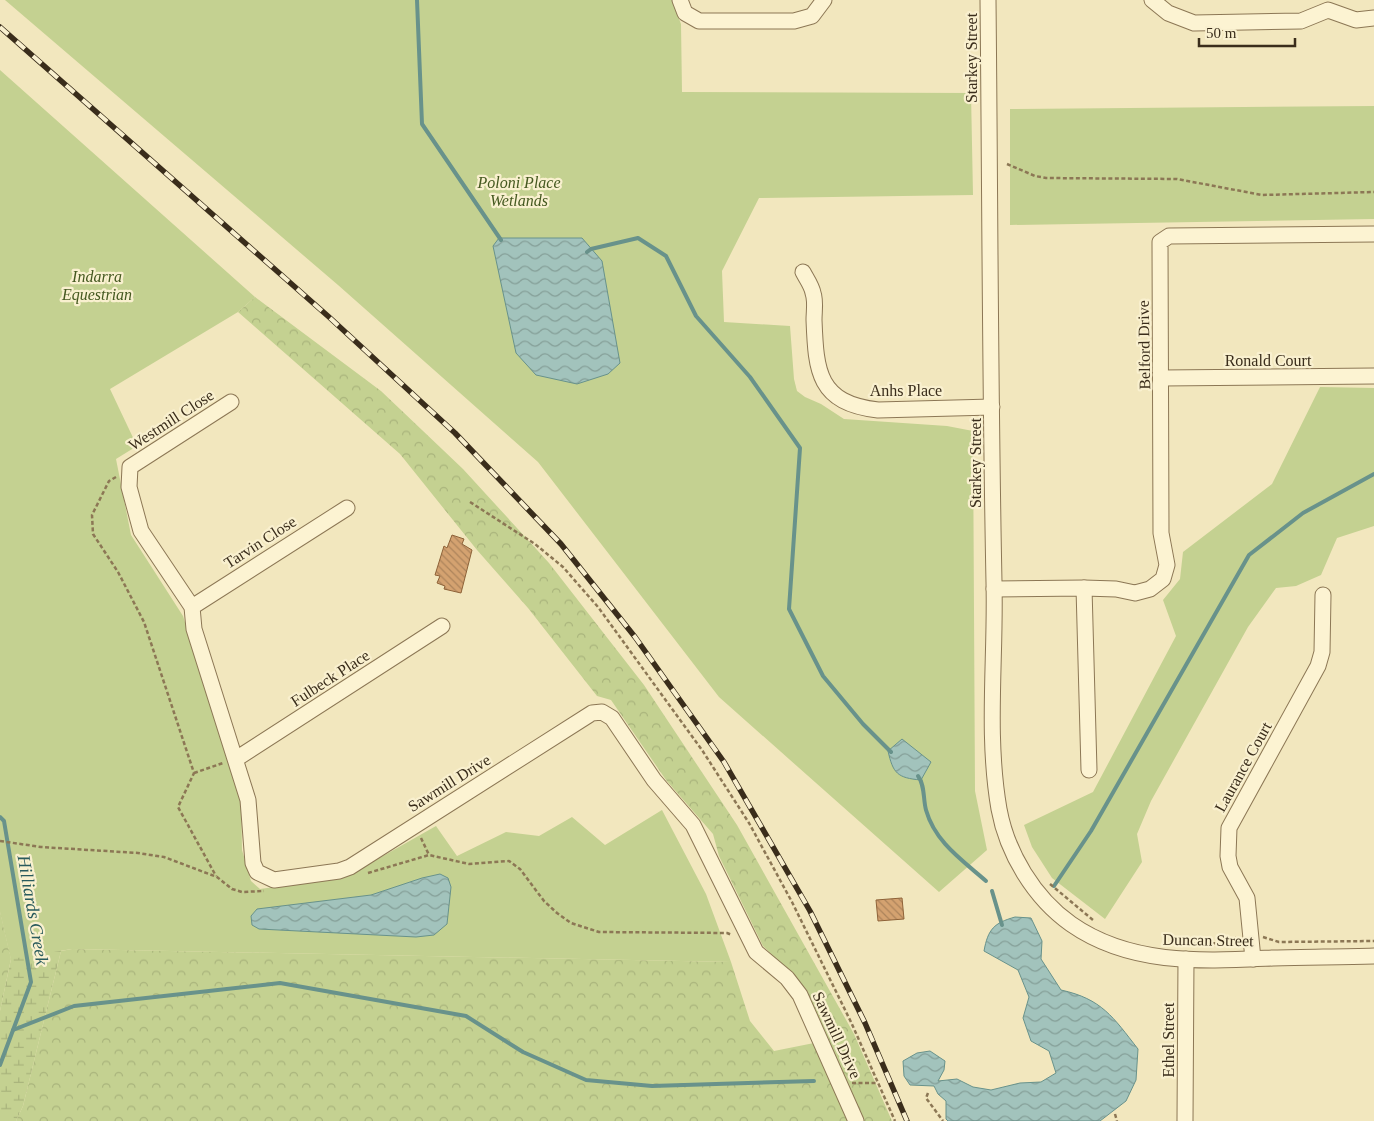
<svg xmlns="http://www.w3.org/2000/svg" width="1374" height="1121" font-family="Georgia,serif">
<defs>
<pattern id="forest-crowns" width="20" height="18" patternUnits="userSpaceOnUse" patternTransform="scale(1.25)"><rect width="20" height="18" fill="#c4d191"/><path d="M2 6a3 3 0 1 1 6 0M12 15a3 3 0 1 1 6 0" fill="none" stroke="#a9b47c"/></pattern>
<pattern id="wetland-marsh" width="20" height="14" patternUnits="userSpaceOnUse" patternTransform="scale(1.25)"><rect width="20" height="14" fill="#c4d191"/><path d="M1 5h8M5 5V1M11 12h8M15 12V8" fill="none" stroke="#a9b47c"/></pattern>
<pattern id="water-waves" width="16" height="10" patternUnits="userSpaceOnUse" patternTransform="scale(1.25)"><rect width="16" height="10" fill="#a2c3bc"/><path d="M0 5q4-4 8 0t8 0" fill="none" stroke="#859f98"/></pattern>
<pattern id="building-back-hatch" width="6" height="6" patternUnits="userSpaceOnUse" patternTransform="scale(1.25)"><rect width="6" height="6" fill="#d4a270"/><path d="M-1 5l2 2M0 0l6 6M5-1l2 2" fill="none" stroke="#ad845b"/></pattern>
</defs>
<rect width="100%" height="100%" fill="#f2e7be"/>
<!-- forest -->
<g fill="url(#forest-crowns)">
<polygon points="255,297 381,391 463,469 549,563 644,685 737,825 854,1034 892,1121 16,1121 23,1106 61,951 72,949 731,962 750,1021 774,1051 829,1040 806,989 763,946 719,856 713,834 666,780 611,700 597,696 528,608 477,550 400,454 238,312"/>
<polygon points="0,911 11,959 0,1011"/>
</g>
<!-- wetland -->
<polygon fill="url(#wetland-marsh)" points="47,891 61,951 23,1106 16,1121 0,1121 0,1011 11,959 0,911"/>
<!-- park -->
<g fill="#c4d191">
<polygon points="5,0 672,0 681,24 682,92 971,93 973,195 759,198 722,271 724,322 790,326 794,379 797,391 805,397 821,404 844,419 947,426 973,431 975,791 987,850 939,892 719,697 538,462 338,285"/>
<polygon points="0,70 255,297 238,312 110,389 137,446 116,459 131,535 183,616 241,797 242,850 251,881 260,889 346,877 436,826 457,856 506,832 539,836 572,817 605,845 662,810 706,894 731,962 72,949 11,959 0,911"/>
<polygon points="1374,106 1374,219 1010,225 1010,109"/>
<polygon points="1320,387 1374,388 1374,526 1337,538 1321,575 1296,586 1276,588 1248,627 1151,801 1137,834 1142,862 1105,919 1052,878 1032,847 1024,825 1093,792 1176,636 1163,600 1180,579 1183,552 1272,484"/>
</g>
<!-- water -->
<g fill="url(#water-waves)" stroke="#68928b">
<polygon points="499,238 582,238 602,261 620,363 608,374 577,384 536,375 516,353 493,246"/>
<path d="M902 739 931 762 921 780C897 778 893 773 888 751Z"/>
<polygon points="440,874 448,878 451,887 447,924 434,935 416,937 259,929 252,925 251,916 257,909 371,895 422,878"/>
<path d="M1015 917 1031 918 1042 941 1041 959 1061 990C1102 999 1113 1017 1138 1049L1136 1080 1126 1101 1100 1121H948L946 1119V1101L938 1094 934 1086 910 1085 904 1076 903 1061 917 1053 930 1051 945 1061 944 1070 938 1081 957 1079 973 1087 991 1090 1020 1083 1041 1082 1056 1073 1049 1051 1031 1041 1023 1018 1029 997 1018 970 984 951C988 929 994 923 1015 917Z"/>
</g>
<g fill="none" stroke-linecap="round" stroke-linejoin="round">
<!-- stream -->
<g stroke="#68928b" stroke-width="4">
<polyline points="417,0 422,124 501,240"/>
<polyline points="587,252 591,249 638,238 666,256 696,316 750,377 800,448 789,609 823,676 863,724 891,752"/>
<path d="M918 776C925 785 923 799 926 810 935 842 962 860 986 881"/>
<polyline points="0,817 4,821 31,982 0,1065"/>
<polyline points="1054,886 1091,831 1249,555 1303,513 1374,474"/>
<polyline points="992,891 1002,925"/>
<polyline points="13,1030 74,1006 280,983 466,1016 523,1052 586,1080 652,1086 814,1081"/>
</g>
</g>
<!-- building -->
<g fill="url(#building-back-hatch)" stroke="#8e6238">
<polygon points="452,535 464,539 462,544 472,550 461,593 444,589 445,586 437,583 440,576 435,575 444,546 447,548"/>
<polygon points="902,898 904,919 878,921 876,900"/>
</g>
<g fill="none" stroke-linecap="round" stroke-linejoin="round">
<defs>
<g id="minor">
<polyline points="680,0 685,13 699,21 794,21 812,16 824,0"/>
<path d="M988 0C990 194 990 388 994 582 996 657 986 734 999 809 1007 853 1034 898 1071 924 1131 966 1204 961 1273 958 1307 957 1340 957 1374 956"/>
<polyline points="1152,0 1168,13 1194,23 1301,21 1328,10 1356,20 1374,18"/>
<path d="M803 272C806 278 812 286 813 293 816 301 814 311 814 320 816 372 818 403 878 410L992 407"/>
<polyline points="1162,378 1374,376"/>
<polyline points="231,402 130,467 129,487 141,531 192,607 194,629 248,800 253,863 257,872 274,880 339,871 350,867 592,713 602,712 612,718 654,780 693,825 756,952 787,978 800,995 856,1121"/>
<polyline points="1084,588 1089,770"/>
<polyline points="994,589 1084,588 1116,589 1135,593 1150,589 1163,579 1167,565 1161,533 1160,242 1169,236 1374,234"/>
<polyline points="192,607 347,508"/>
<polyline points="236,759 442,626"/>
<polyline points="1253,959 1247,898 1230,867 1228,856 1229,828 1318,666 1322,652 1323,595"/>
<polyline points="1185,1121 1186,959"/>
</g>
</defs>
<!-- minor casing -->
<use href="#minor" stroke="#8c7755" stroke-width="17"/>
<!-- path -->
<g stroke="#8c7755" stroke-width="2.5" stroke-dasharray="4 2.5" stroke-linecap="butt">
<polyline points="1007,164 1035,176 1046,178 1177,179 1262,195 1374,192"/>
<polyline points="116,477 109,481 92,515 93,534 118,572 144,622 194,773 178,807 216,876"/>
<polyline points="470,502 535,544 563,567 598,607 702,750 749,823 792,902 851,1022 895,1121"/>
<polyline points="194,773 223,763"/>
<polyline points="421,838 429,855"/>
<polyline points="0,841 41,847 138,853 164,857 217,877 232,889 242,892 264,891"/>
<polyline points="368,873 429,855 469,864 509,861 520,869 544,901 557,913 571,923 599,932 727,933 732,935"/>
<polyline points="1050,884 1093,920"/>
<polyline points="1263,937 1279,942 1374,941"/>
<polyline points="1179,944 1228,943 1236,937"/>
<polyline points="852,1083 878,1083"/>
<polyline points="928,1093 926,1098 943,1121"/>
<polyline points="1115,1114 1117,1121"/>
</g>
<!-- minor -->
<use href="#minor" stroke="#fcf3d2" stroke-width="15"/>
<defs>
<polyline id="rail" points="0,27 329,317 455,433 561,544 635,637 724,762 810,911 865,1023 907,1121"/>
</defs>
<!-- rail casing -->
<use href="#rail" stroke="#3a2d1b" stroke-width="5.5"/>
<!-- rail -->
<use href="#rail" stroke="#f9f0cf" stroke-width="4" stroke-dasharray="11" stroke-linecap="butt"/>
</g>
<g text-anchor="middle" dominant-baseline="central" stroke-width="4.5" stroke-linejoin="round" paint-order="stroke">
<!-- street labels -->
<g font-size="16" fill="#3a2d1b" stroke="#f9f0cf">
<text transform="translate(971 58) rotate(-90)">Starkey Street</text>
<text transform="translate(1144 345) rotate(-91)">Belford Drive</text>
<text x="1268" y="360">Ronald Court</text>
<text x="906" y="390">Anhs Place</text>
<text transform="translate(171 420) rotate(-33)">Westmill Close</text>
<text transform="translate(975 463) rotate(-90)">Starkey Street</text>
<text transform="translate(260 542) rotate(-33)">Tarvin Close</text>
<text transform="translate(330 678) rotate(-33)">Fulbeck Place</text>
<text transform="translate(1243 767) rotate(-61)">Laurance Court</text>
<text transform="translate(449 783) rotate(-32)">Sawmill Drive</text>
<text transform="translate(1208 940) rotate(1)">Duncan Street</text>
<text transform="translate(837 1035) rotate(65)">Sawmill Drive</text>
<text transform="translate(1168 1040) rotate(-90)">Ethel Street</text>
</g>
<!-- park labels -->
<g font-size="16" font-style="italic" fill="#455920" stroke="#f9f0cf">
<text x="519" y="182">Poloni Place<tspan x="519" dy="18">Wetlands</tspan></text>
<text x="97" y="276">Indarra<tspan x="97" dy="18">Equestrian</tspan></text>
</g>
<!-- water labels -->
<g font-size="18" font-style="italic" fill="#295a5c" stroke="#f9f0cf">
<text transform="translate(33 910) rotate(80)">Hilliards Creek</text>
</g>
</g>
<!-- scale -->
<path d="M1199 38v8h96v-8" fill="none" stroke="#3a2d1b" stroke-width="2.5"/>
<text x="1206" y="38" font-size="15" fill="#3a2d1b" stroke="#f9f0cf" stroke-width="4" paint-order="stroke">50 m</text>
</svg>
